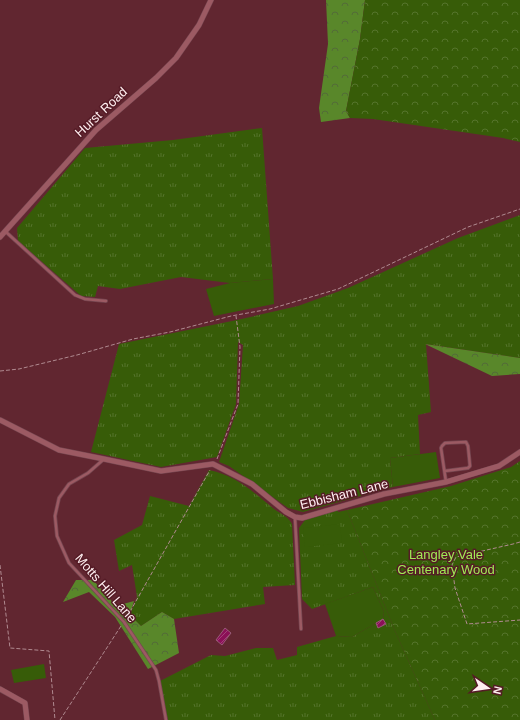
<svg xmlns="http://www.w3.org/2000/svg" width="520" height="720" font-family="Helvetica,sans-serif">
<defs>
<pattern id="grass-tufts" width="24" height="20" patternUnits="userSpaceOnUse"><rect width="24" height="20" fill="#375c08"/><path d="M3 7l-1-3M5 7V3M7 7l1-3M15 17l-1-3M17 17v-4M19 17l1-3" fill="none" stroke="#55742c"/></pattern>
<pattern id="forest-crowns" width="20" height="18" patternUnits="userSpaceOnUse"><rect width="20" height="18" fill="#59872a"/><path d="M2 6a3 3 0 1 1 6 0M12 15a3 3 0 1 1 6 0" fill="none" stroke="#536b38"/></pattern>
<pattern id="park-crowns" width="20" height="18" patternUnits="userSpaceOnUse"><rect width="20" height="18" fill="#375c08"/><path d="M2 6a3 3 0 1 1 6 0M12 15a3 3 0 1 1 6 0" fill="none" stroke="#55742c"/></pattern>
<pattern id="building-hatch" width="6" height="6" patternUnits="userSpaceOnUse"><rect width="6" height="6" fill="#8b1057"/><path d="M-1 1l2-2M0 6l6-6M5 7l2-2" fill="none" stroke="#a23f78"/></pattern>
</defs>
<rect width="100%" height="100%" fill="#612630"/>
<!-- grass -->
<g fill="url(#grass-tufts)">
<polygon points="262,128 273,279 230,283 181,277 120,289 98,286 95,297 81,296 18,241 17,228 85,148 173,140"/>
<polygon points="520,215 520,358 426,344 431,412 418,415 420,454 390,458 393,487 303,512 288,508 229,466 219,462 239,404 243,345 238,342 236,404 217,457 161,467 91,452 119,344 237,320 298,306 348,288 458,238"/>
<path d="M209 470C237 476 252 491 274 509 282 515 287 515 292 524L295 585 263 587 265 604 174 619 162 612 141 626 130 615 137 597 132 565 119 571 114 540 142 525 150 496 189 506Z"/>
<polygon points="337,508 338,512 347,510 395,631 435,720 168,720 160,681 211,655 225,656 256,648 273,648 277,660 297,655 297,647 336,636 352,637 376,623 378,628 386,624 383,619 384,612 373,587 312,609 302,599 299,528 305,520"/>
</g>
<!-- forest -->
<g fill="url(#forest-crowns)">
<polygon points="326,0 365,0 360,39 346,111 350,118 321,122 319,108 328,44"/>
<polygon points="425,344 520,358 520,374 492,376"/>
<polygon points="76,580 93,580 116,606 134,601 130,615 141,626 162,612 174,619 179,653 148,669 115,617 89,592 63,602"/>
</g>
<!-- park -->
<g fill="url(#park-crowns)">
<polygon points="365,0 520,0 520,142 503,138 373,119 350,118 346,111 360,39"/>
<polygon points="520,461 520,720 435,720 395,631 347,510 451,486 511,467"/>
</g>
<!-- pitch -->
<g fill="#375c08">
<polygon points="273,279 274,304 214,316 206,289 230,283"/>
<polygon points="436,452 440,478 393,487 390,458"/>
<polygon points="340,524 342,543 305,547 303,528"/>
<polygon points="373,587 384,612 383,619 352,637 336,636 325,604"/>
<polygon points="44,664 46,678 14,683 11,670"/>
</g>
<!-- building -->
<g fill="url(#building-hatch)" stroke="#975b76">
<polygon points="383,619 386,624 378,628 376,623"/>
<polygon points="225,628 231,633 222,645 216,640"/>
</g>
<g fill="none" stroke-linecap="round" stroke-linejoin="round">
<defs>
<g id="service">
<polyline points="6,232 75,295 85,299 106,301"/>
<polyline points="104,459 88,473 69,484 59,498 55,516 57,536 69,563 124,622 156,670 159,681 166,720"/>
<polyline points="445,471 468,468 470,466 468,446 466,442 445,443 442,446 441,448 446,482"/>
<polyline points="295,518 301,629"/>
</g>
<g id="minor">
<polyline points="0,237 96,130 156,78 176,58 199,25 211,0"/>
<polyline points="0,420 59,450 104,459 161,471 213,464 252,484 286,512 295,517 302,518 384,494 446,482 499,466 520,452"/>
<polyline points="0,689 25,703 27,720"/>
</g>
</defs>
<!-- service casing -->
<use href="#service" stroke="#754650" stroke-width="4"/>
<!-- minor casing -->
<use href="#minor" stroke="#754650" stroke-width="6"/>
<!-- path -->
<g stroke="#b08a90" stroke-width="1" stroke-dasharray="4 2" stroke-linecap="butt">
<polyline points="0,371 19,369 77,355 133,339 170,332 231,316 270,309 338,289 468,227 520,209"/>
<polyline points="217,459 238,404 240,347 236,316"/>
<polyline points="520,542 513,544 456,557 452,565 455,588 467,624 520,620"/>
<polyline points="0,565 10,648 49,651 55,720"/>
<polyline points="127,617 210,470"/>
<polyline points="60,720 121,626"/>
</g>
<!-- service -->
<use href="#service" stroke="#9c5a63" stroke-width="2.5"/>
<!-- minor -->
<use href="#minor" stroke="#9c5a63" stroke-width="5"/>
</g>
<g text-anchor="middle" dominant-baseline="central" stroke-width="3" stroke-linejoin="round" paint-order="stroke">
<!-- street labels -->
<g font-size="13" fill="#ffeff0" stroke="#551b26">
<text transform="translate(101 112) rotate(-43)">Hurst Road</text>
<text transform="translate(344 494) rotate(-14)">Ebbisham Lane</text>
<text transform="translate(106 588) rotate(49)">Motts Hill Lane</text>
</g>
<!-- park labels -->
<g font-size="13" fill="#a0eb55" stroke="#551b26">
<text x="446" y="554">Langley Vale<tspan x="446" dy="15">Centenary Wood</tspan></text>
</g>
</g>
<!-- north arrow -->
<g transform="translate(488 688) rotate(103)" stroke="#551b26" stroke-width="3" paint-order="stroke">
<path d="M0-3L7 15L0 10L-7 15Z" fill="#ffeff0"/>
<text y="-6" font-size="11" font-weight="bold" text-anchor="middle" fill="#ffeff0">N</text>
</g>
</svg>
